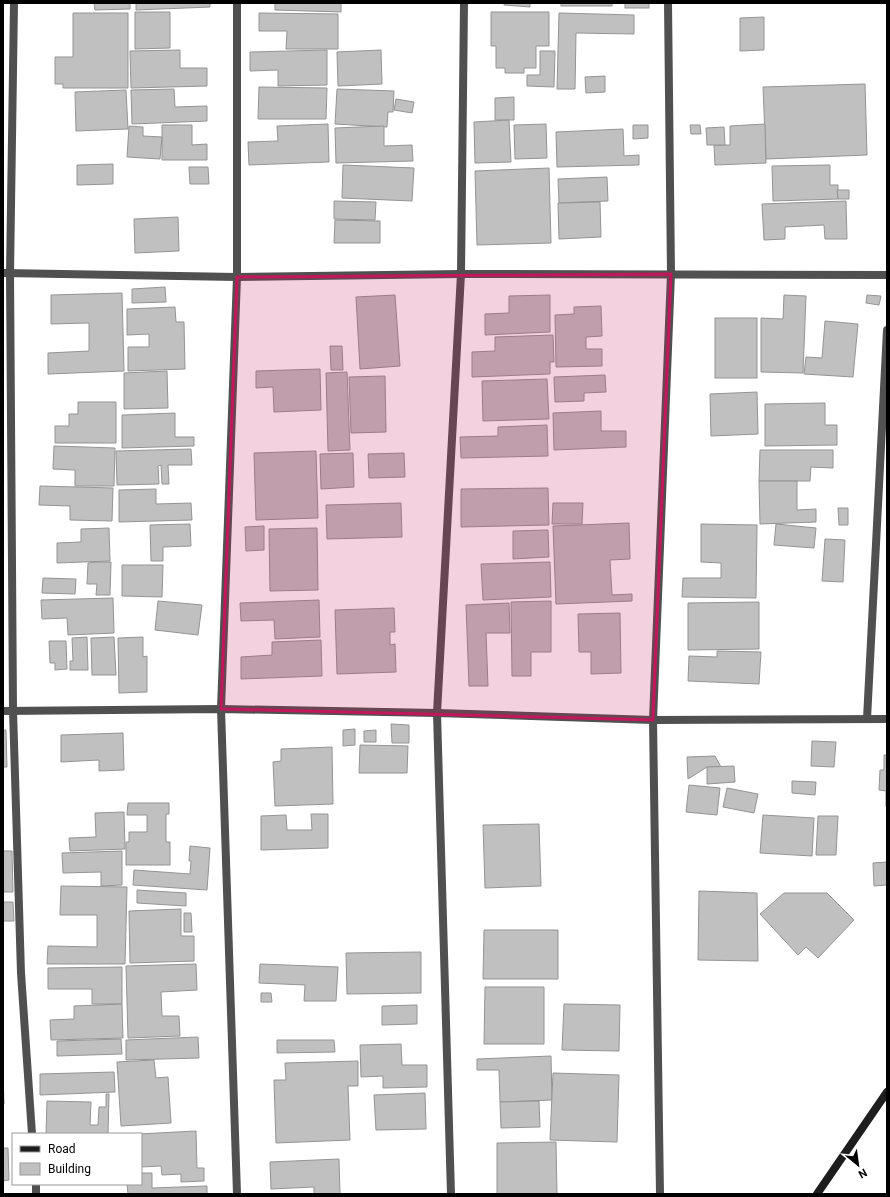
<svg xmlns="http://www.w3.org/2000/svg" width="890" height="1197" font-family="Roboto,sans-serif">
<rect width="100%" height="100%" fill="#fff"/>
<!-- building -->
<g fill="#c0c0c0" stroke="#949494">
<polygon points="94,3 130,3 130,9 95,10"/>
<polygon points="136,3 210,3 210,7 136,10"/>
<polygon points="275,3 341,3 341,12 275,10"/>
<polygon points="504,3 530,3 530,7 504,5"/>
<rect x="561" y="3" width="51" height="3"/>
<rect x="625" y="3" width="24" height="5"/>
<polygon points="135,12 170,12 170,48 135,49"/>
<polygon points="491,12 549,12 549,46 536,46 536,68 524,68 524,73 505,73 505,68 496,68 496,46 491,46"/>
<polygon points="73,13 128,13 128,88 63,88 63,84 55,84 55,57 73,57"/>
<polygon points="259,13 338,14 338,49 286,49 287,31 259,31"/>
<polygon points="559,13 634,15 634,34 576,33 575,89 557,89"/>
<polygon points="764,17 764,50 740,51 740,18"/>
<polygon points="180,50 180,68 207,68 207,86 131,88 130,51"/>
<polygon points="327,50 327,85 278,86 278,70 250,71 250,52"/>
<polygon points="381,50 382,84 338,86 337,52"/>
<polygon points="540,51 555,51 554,87 527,86 527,75 540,75"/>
<polygon points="605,76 605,92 586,93 585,77"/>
<polygon points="865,84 867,155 766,159 763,87"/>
<polygon points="259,87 327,88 326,119 258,119"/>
<polygon points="174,89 175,107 207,106 207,121 132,124 131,90"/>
<polygon points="337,89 394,91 393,112 388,112 387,127 335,124"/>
<polygon points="126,90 128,129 76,131 75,92"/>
<polygon points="514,97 514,120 495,120 495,98"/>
<polygon points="396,99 414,102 412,113 394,110"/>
<polygon points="509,120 511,162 475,163 474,122"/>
<polygon points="328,124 329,162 249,165 248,142 278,141 277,126"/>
<polygon points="546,124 547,158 515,159 514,125"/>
<polygon points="765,124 766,163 715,165 714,145 730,145 730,126"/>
<polygon points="162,125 192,125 192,145 207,144 207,160 162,160"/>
<polygon points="633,125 648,125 648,138 633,139"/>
<polygon points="690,125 700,125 701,134 691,134"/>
<polygon points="129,126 143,127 143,136 162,137 160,159 127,157"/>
<polygon points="384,126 384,146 412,145 413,161 336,163 335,128"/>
<polygon points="724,127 725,145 707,145 706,128"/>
<polygon points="623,129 624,156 639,155 639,165 557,167 556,132"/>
<polygon points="113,164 113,184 77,185 77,165"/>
<polygon points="343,165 414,168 412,201 342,198"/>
<polygon points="830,165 830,185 838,185 838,199 773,201 772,166"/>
<polygon points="189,167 208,167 209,184 190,184"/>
<polygon points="549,168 551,243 477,245 475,171"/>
<polygon points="607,177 608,201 559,203 558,179"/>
<polygon points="837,190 849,190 849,199 838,199"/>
<polygon points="334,201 376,202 375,220 334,219"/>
<polygon points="846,201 847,239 825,239 824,225 785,227 785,239 764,240 762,204"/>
<polygon points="600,202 601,237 559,239 558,203"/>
<polygon points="178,217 179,251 135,253 134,219"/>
<polygon points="335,220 380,221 380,243 334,243"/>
<polygon points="165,287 166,302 132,303 132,289"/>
<polygon points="122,293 124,371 48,374 48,353 89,351 89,323 51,324 51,295"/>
<polygon points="395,295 400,366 360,369 356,297"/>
<polygon points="550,295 550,332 485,335 485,314 509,313 509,296"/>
<polygon points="784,295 806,296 803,373 761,372 761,318 783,319"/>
<polygon points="867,295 881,296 879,305 866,303"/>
<polygon points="601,306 602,336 586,337 586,349 602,349 602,366 556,367 555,315 574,314 574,307"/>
<polygon points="175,307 176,322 184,322 185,369 128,371 128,347 149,347 149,334 127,335 127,309"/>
<rect x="715" y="318" width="42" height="60"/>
<polygon points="825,321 858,324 853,377 804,374 806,357 822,358"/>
<polygon points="553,335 554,362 550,362 550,374 472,377 472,352 495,351 495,337"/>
<polygon points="330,346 342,346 343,370 331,370"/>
<polygon points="320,369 321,410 274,412 273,387 256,388 256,371"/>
<polygon points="167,371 168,408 124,409 124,373"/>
<polygon points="347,372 350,450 328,451 326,373"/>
<polygon points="605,375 606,392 584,393 584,401 555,402 554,377"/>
<polygon points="385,376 386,432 351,433 349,377"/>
<polygon points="547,379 549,419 483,421 482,381"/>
<polygon points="757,392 758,434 711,436 710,394"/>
<polygon points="78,402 116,402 116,443 55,443 55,426 69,426 69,414 78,414"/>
<polygon points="825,403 825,425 837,425 837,445 765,446 765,404"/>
<polygon points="601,411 601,431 626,431 626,447 554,450 553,413"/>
<polygon points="175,413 175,437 194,437 194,446 122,448 122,415"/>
<polygon points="547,425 548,456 461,458 460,437 498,436 498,427"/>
<polygon points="54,446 115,448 114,486 75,486 75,470 53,469"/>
<polygon points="191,449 192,465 168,465 169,484 162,484 161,465 158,466 159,484 117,485 116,451"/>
<polygon points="760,450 833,450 833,468 811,467 810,481 759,481"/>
<polygon points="316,451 318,518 256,520 254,453"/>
<polygon points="353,453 354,487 321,489 320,454"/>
<polygon points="404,453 405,477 369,478 368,454"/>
<polygon points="759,481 797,481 797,510 816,509 816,522 760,524"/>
<polygon points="40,486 113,488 112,521 70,520 70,506 39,505"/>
<polygon points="548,488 549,525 461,527 461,489"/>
<polygon points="156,489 156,504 191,503 192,520 119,522 119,490"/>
<polygon points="401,503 402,537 327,539 326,505"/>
<polygon points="553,503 583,503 582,524 552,524"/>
<polygon points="838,508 848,508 848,525 839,525"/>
<polygon points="629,523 630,559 610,560 612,595 632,594 632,601 556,604 553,526"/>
<polygon points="190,524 191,546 163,547 163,561 151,561 150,525"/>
<polygon points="701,524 757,525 756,598 682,597 683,578 721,578 721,563 701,562"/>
<polygon points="776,524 816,528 814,548 774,545"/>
<polygon points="264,526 264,550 246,551 245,527"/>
<polygon points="109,528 110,561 57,563 57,543 81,542 81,529"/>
<polygon points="317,528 318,590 270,591 269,529"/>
<polygon points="548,530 549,557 513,559 513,531"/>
<polygon points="825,539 845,540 843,582 822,581"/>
<polygon points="97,562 111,562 110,595 96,595 97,584 87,584 88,563"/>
<polygon points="550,562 551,597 483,600 481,564"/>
<polygon points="122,565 163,565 162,597 122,596"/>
<polygon points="43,578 76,579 75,594 42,593"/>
<polygon points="113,598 114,633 68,635 67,618 42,619 41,600"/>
<polygon points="319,600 320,637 275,639 274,620 241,621 240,603"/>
<polygon points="158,601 202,605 198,635 155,630"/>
<polygon points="551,601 551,652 531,652 531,676 512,676 511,602"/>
<polygon points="759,602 759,649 688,650 688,603"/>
<polygon points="509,603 510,633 486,633 488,686 469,686 466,605"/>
<polygon points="394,608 395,632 390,632 390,645 395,644 396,672 337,674 335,610"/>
<polygon points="620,613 621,673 591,674 591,652 579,652 578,614"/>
<polygon points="87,637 88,670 70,670 70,661 73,661 72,638"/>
<polygon points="114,637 116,675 92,675 91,638"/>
<polygon points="143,637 143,657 147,656 147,692 119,693 118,638"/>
<polygon points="321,640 322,676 241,679 241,657 272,655 272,642"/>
<polygon points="49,641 66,641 67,669 55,670 55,663 50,663"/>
<polygon points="717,651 761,652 759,684 688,681 689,656 717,657"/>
<polygon points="391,724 409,725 409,743 392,743"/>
<polygon points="355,729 355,745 343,746 343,730"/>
<polygon points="3,730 6,730 7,767 3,767"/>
<polygon points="376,730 376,742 364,742 364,731"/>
<polygon points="123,733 124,770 99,771 99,760 61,762 61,735"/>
<polygon points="812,741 836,742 834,767 811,766"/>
<polygon points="360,745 408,746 407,773 359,773"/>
<polygon points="332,747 333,804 275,806 273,762 281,761 281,749"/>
<polygon points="884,755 887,755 887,807 886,807 886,791 879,790 880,770 884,770"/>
<polygon points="715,756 721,767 707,767 688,779 687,757"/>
<polygon points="734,766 735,782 707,784 707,767"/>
<polygon points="792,781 816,782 815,795 792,793"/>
<polygon points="689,785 720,788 717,815 686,812"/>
<polygon points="727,788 758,794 754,813 723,807"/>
<polygon points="128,803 169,803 169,814 166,814 166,842 170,842 170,865 126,865 126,842 129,842 129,832 147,832 147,815 127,815"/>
<polygon points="124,812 125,849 70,851 69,838 96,837 95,813"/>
<polygon points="311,814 328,814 328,848 261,850 261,816 286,815 287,830 312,830"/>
<polygon points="763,815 814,818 812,856 760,853"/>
<polygon points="818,816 838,816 836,855 816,855"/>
<polygon points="539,824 541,886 485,888 483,825"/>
<polygon points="190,846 210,848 207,890 133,885 134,870 190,874 191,861 189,861"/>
<polygon points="3,851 12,851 13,892 3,892"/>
<polygon points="122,851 122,885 101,886 101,872 63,873 62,853"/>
<polygon points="887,862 887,885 874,886 873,863"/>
<polygon points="61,886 127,887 125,964 47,964 48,946 97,947 97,915 60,915"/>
<polygon points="137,890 186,893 186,906 137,903"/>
<polygon points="699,891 757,893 758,961 698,960"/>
<polygon points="784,893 827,893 854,920 818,958 806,947 798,955 760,914"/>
<polygon points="3,902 13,902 14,921 3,921"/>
<polygon points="181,909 181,936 194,936 194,961 130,963 129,911"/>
<polygon points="184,913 191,913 192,932 184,932"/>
<polygon points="484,930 558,930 558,979 483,979"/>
<polygon points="421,952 421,993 347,994 346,953"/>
<polygon points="196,964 197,990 161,992 162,1016 179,1016 180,1036 128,1038 126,966"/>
<polygon points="260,964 338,967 336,1001 304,1001 305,985 259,983"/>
<polygon points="122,967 122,1004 92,1004 92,989 48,989 48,968"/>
<polygon points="485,987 544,987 544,1044 484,1044"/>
<polygon points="261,993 271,993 272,1002 261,1002"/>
<polygon points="122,1004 123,1038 51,1040 50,1020 74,1019 74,1006"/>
<polygon points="564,1004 620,1005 619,1051 562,1050"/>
<polygon points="417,1005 417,1024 382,1025 382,1006"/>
<polygon points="198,1037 199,1058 126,1060 126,1040"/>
<polygon points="121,1039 122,1054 57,1056 57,1041"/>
<polygon points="277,1040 334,1040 335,1052 277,1053"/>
<polygon points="401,1044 402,1065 427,1065 427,1087 383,1088 383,1076 361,1077 360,1045"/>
<polygon points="551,1056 552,1100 500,1102 499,1070 477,1070 477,1059"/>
<polygon points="154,1060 156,1078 168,1077 171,1123 121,1126 117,1062"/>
<polygon points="358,1061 358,1086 348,1086 350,1140 276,1143 274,1080 286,1080 285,1063"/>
<polygon points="114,1072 115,1092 40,1095 40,1074"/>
<polygon points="553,1073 619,1075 617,1142 550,1140"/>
<polygon points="3,1074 4,1104 3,1104"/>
<polygon points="425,1093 426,1129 376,1130 374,1095"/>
<polygon points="106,1094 109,1094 108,1134 46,1134 47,1101 91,1102 90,1125 98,1125 99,1107 106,1107"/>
<polygon points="539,1101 540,1127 501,1128 500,1102"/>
<polygon points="196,1131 197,1168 204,1168 204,1181 181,1182 181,1174 162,1175 161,1166 141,1167 141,1134 138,1134"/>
<polygon points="556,1142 557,1194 497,1194 497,1143"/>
<polygon points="3,1148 8,1148 9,1180 3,1181"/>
<polygon points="339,1159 340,1194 314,1194 314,1187 271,1189 270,1162"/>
<polygon points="141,1173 152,1173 152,1188 207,1186 207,1194 128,1194 127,1184 141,1184"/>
</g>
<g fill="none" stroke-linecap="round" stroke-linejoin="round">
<!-- street -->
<g stroke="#505050" stroke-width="8">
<polyline points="14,3 10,273 13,710 21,973 32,1134"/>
<polyline points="237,3 237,277 221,709 237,1194"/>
<polyline points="3,273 237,277 461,274 887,275"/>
<polyline points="3,711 221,709 437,713 653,720 887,719"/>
<polyline points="867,719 887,330"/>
<polyline points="36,1184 36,1194"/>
<polyline points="451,1194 437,713 461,274 464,3"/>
<polyline points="660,1194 653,720 671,274 668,3"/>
</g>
<!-- secondary -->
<polyline stroke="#1d1d1d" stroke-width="8" points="817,1194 887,1092"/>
</g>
<!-- marked area -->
<path fill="#c2185b" fill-opacity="0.2" stroke="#c2185b" stroke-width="3" stroke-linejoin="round" d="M671 274 653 720 221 709 237 277Z"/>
<!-- border -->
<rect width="890" height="1197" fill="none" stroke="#000000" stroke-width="8"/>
<!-- legend -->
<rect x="12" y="1133" width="130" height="52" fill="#ffffff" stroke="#999999"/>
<rect x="20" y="1146" width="20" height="6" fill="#1d1d1d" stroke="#999999"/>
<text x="48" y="1153" font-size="12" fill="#000000">Road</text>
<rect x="20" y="1163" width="20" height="12" fill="#c0c0c0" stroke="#999999"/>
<text x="48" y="1173" font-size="12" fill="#000000">Building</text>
<!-- north arrow -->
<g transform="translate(858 1165) rotate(151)" stroke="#ffffff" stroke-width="3" paint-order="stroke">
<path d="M0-3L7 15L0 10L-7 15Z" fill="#000000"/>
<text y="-6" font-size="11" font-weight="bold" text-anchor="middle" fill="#000000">N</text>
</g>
</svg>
